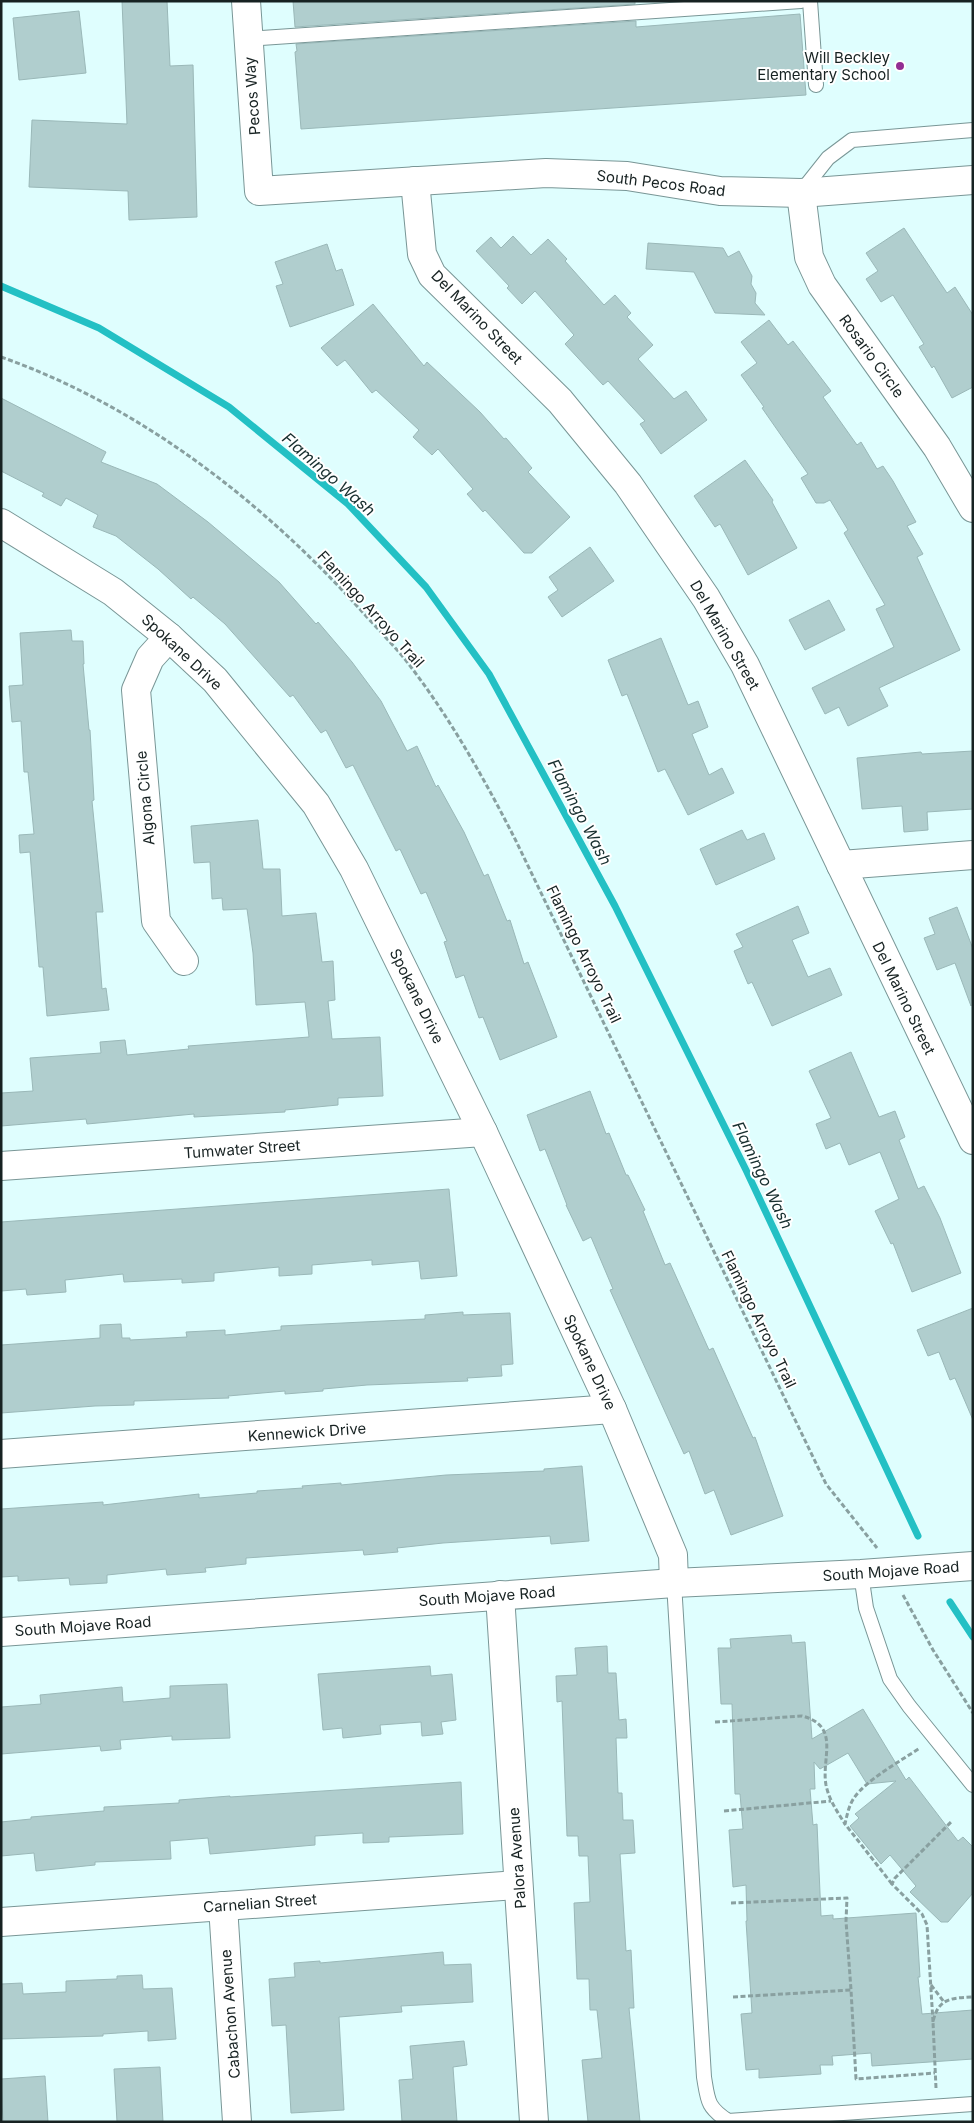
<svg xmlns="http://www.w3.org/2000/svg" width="974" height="2123" font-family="Inter,sans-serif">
<rect width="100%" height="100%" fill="#dffefe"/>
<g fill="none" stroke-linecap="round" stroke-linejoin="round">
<!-- stream -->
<g stroke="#23c0c4" stroke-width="7">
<polyline points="1,286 99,328 229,407 348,504 426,587 489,674 615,906 746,1170 918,1536"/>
<polyline points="950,1602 973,1637"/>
</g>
</g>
<!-- building -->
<g fill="#b0cece" stroke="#9ab8b8">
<polygon points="122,1 167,1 170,66 193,65 197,217 129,220 128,191 29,187 32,120 127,124"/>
<polygon points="293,1 635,1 635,4 295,27"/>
<polygon points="79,11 86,73 19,80 13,18"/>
<polygon points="800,14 806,95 301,129 295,52 297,51 296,44 636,21 636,27"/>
<polygon points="904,228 947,293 955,287 973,315 973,387 952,398 934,366 932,368 919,347 924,344 893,295 881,302 866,279 878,271 866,253"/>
<polygon points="513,236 531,255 548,239 567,259 565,261 604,305 615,295 631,313 627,317 653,345 638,359 674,399 686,391 707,420 661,454 640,424 645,421 608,381 603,385 565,344 574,335 535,291 522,304 507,288 509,286 476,251 491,237 501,248"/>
<polygon points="648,243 723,248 728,257 739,251 752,276 751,284 756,293 755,303 765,315 715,313 694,272 646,269"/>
<polygon points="327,244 336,271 342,269 354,305 290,327 276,286 283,284 275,262"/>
<polygon points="373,304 424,366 427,362 480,412 504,439 506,438 532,468 528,472 570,517 532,553 524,553 485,510 483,512 467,494 473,489 438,449 432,455 413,437 419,430 376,390 372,393 345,360 337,366 321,348"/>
<polygon points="769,320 788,345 793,341 831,391 823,397 857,445 861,442 877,469 883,466 893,481 916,522 907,526 923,554 917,557 960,650 879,688 888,706 848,726 839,707 825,714 812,688 894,647 876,609 885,605 844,533 848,530 830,500 824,503 816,503 801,478 808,474 762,408 764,407 741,375 757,363 741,342"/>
<polygon points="1,398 106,452 101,462 157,484 208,522 279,582 316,624 318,622 352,662 381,701 407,751 417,746 436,787 438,785 464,832 484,876 488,874 507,921 510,920 524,964 528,962 557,1037 500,1060 483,1017 479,1018 464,975 456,978 444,942 447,941 426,892 421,894 400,849 396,851 353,765 346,768 326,730 321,733 293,695 290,697 225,624 193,597 191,599 158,569 116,536 93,527 98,515 66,498 61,506 42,496 44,493 1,471"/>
<polygon points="745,460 773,500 772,502 797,548 748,575 720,524 715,527 694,496"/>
<polygon points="590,547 614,581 562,617 548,597 558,590 549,577"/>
<polygon points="829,600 845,630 805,650 789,620"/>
<polygon points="71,630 72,641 83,641 84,664 83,664 89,730 90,730 94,800 92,801 103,912 96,912 102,989 106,988 109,1010 47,1016 43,967 39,967 30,852 20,853 19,835 34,834 28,772 24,772 21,721 12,722 9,686 23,685 20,633"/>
<polygon points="661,638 688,705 698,701 708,727 692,734 709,775 722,768 734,793 688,815 665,769 658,772 627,694 622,696 608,660"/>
<polygon points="973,751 973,809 927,812 928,830 904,832 902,806 862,809 857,758 921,752 922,754"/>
<polygon points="258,820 263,869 280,869 282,916 316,913 322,962 333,961 335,1000 328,1001 332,1039 380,1037 383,1096 338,1098 338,1105 285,1110 285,1112 194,1117 194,1114 87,1124 86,1119 1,1126 1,1093 33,1091 30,1058 101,1053 100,1042 125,1040 127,1055 189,1049 188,1046 309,1037 305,1002 256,1005 253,953 247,909 223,910 222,898 212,899 210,862 194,863 191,826"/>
<polygon points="742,830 747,840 764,833 775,859 716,885 700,849"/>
<polygon points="798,906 809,933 792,940 808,977 830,968 842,995 772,1026 752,982 748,984 734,951 743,947 736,934"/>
<polygon points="957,907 973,949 971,1006 955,963 937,970 924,938 935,934 929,918"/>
<polygon points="851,1052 879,1117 895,1111 905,1137 899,1140 918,1189 924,1186 940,1218 961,1273 912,1292 893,1243 891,1244 875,1211 899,1199 880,1152 849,1165 840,1143 826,1149 816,1124 831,1118 809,1071"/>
<polygon points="590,1091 606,1134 609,1133 626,1175 628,1175 645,1210 643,1211 665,1265 670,1263 709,1350 713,1348 753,1438 755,1437 783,1516 731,1535 714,1490 705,1494 689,1451 684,1454 610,1290 613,1289 591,1237 583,1241 566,1205 567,1205 545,1149 540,1151 527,1115"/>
<polygon points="449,1189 457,1276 421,1279 419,1261 372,1265 372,1260 312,1265 312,1274 279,1276 279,1267 214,1273 214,1281 182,1283 182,1279 124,1282 123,1274 65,1280 66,1292 27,1295 26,1289 1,1291 1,1222"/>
<polygon points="973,1308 973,1420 955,1378 950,1380 939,1352 928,1356 917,1330"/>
<polygon points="463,1312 463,1315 510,1313 513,1364 501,1365 502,1376 467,1378 468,1381 367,1385 323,1389 323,1391 285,1394 285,1391 228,1396 229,1398 134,1401 134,1405 95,1406 1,1413 1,1345 100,1338 100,1325 121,1324 122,1338 130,1338 130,1340 187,1337 186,1332 225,1330 225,1335 281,1330 281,1326 425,1319 425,1315"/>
<polygon points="582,1466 589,1541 551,1544 550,1536 443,1543 397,1548 398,1552 364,1555 363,1550 246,1558 246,1564 205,1568 206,1572 167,1575 166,1569 107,1575 107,1583 70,1585 69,1578 18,1581 18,1576 1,1577 1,1509 103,1502 103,1505 199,1494 199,1498 257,1493 257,1491 303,1488 302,1486 341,1483 341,1485 446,1475 544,1471 544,1469"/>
<polygon points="791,1635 792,1643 805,1642 812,1739 863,1709 906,1780 909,1777 958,1841 963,1837 973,1847 973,1893 948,1922 941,1922 910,1892 916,1886 890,1855 881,1864 850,1826 859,1818 855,1814 896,1781 867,1784 848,1753 820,1769 814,1762 815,1789 810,1789 813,1825 817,1824 821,1916 833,1915 833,1919 916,1913 920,1977 918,1977 922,2014 973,2010 973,2059 872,2066 871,2053 832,2056 833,2065 820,2065 821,2074 759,2078 759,2069 746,2070 741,2014 752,2013 746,1921 747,1921 746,1885 733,1887 729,1830 743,1829 740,1794 735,1794 732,1704 721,1704 718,1648 731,1648 730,1639"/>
<polygon points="607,1646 608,1673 616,1673 619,1720 626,1719 627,1738 616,1738 618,1793 622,1793 623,1820 633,1820 635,1853 620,1854 626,1951 631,1950 634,2008 629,2008 640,2122 588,2122 582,2060 602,2058 597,2010 590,2010 589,1979 577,1979 574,1903 590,1902 588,1856 579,1856 578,1836 567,1836 562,1701 557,1702 556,1676 577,1675 575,1648"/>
<polygon points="430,1666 431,1676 452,1674 456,1720 441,1722 443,1734 422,1736 421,1722 380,1725 381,1734 343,1738 342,1728 323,1730 318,1674"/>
<polygon points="227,1684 230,1738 172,1740 172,1736 120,1740 121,1749 101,1751 100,1746 1,1754 1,1707 41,1704 40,1695 122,1687 123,1702 170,1698 170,1686"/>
<polygon points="461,1782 463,1834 389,1837 389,1842 363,1843 363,1833 315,1836 315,1845 210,1854 208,1838 170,1841 171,1859 95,1862 95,1865 36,1871 34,1853 1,1856 1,1822 31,1819 31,1817 104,1811 104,1807 179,1803 179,1800 230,1796 230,1797"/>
<polygon points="443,1952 444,1965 471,1964 473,2002 401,2006 402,2012 339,2017 344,2110 291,2113 286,2025 272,2026 269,1979 295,1977 294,1963 320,1961 320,1963"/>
<polygon points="142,1975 143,1989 172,1988 176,2039 148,2041 148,2031 103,2034 103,2036 1,2039 1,1984 22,1983 23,1994 66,1992 66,1981 117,1979 117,1976"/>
<polygon points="464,2041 467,2065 453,2067 457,2122 402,2122 399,2080 413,2079 410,2046"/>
<polygon points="160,2067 163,2122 117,2122 114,2069"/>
<polygon points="45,2076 48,2122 3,2122 1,2079"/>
</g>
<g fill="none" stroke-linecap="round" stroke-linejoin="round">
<defs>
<g id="lane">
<polyline points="810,1 816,85"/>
<polyline points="248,39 801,1"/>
<polyline points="801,192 828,158 852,140 973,130"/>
<polyline points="861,1574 866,1608 890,1679 909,1706 973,1785"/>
<path d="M674 1583 704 2077C708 2101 707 2107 728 2121L973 2104"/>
</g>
<g id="street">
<polyline points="246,1 259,191 546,173 627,176 720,191 801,193 973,180"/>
<polyline points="415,181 422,254 432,275 560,401 628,484 706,598 745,665 973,1140"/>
<polyline points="801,193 809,257 822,285 937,447 973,508"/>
<polyline points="1,523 113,592 169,637 215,680 316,804 354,869 483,1132 612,1409 673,1555 674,1583"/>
<polyline points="169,637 150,658 136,690 156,921 184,961"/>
<polyline points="841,865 973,855"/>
<polyline points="1,1166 483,1132"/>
<polyline points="1,1454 612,1409"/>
<polyline points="500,1595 534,2122"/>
<polyline points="223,1906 237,2122"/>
<polyline points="1,1922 518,1885"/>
</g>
<polyline id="secondary" points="1,1632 674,1583 861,1574 973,1566"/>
</defs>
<!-- lane casing -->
<use href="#lane" stroke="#799696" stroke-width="16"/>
<!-- street casing -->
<use href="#street" stroke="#799696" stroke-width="30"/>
<!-- secondary casing -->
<use href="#secondary" stroke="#799696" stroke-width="30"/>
<!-- path -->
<g stroke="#89a0a0" stroke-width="3" stroke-dasharray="5 2.5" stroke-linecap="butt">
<path d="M1 357C143 407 267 505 366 616 379 630 392 644 404 658 448 714 484 778 516 841L826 1484 877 1548"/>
<polyline points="903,1595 933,1650 973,1713"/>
<path d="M715 1722 802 1716C841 1726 821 1758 826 1785 829 1800 837 1811 845 1824"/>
<polyline points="724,1811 831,1801"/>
<path d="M892 1884 845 1824C847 1815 849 1805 854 1798 866 1780 902 1760 920 1748"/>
<polyline points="731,1903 847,1898 846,1921 851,1990"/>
<polyline points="931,1985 944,2002"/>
<polyline points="733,1997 851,1990 856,2079 935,2073"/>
<polyline points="933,2022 927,1925 922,1914 892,1884 895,1878 951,1822"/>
<path d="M936 2088 933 2022C938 1998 951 1998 973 1997"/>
</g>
<!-- lane -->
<use href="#lane" stroke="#fff" stroke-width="14"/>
<!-- street -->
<use href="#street" stroke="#fff" stroke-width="28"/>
<!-- secondary -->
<use href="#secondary" stroke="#fff" stroke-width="28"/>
</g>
<!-- markers -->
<circle fill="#932e94" stroke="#fff" stroke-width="2" cx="900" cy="66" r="5"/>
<g text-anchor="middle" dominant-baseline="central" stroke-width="4" stroke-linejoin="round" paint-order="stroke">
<!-- poi labels -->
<g font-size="15" fill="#172222" stroke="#fff" text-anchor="end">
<text x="890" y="57">Will Beckley<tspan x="890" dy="17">Elementary School</tspan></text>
</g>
<!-- street labels -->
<g font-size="15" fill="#172222" stroke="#fff">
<text transform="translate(252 96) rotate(-94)">Pecos Way</text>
<text transform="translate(661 183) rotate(7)">South Pecos Road</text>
<text transform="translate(477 317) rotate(46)">Del Marino Street</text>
<text transform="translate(872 356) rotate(54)">Rosario Circle</text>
<text transform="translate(371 609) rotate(48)">Flamingo Arroyo Trail</text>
<text transform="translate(725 635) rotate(60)">Del Marino Street</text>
<text transform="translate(182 652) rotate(43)">Spokane Drive</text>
<text transform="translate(145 798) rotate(-95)">Algona Circle</text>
<text transform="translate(584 954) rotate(64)">Flamingo Arroyo Trail</text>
<text transform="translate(417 996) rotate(64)">Spokane Drive</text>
<text transform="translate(904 998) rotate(64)">Del Marino Street</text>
<text transform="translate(242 1149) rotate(-4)">Tumwater Street</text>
<text transform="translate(759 1319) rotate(64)">Flamingo Arroyo Trail</text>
<text transform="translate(590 1362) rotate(65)">Spokane Drive</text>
<text transform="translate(307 1432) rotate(-4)">Kennewick Drive</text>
<text transform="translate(891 1571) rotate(-4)">South Mojave Road</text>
<text transform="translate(487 1596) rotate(-4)">South Mojave Road</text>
<text transform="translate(83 1626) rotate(-4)">South Mojave Road</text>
<text transform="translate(517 1858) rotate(-94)">Palora Avenue</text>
<text transform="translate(260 1903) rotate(-4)">Carnelian Street</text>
<text transform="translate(230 2014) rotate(-94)">Cabachon Avenue</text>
</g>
<!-- water labels -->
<g font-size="16" font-style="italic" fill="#162e2e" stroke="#fff">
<text transform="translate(329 474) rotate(41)">Flamingo Wash</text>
<text transform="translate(580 812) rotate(62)">Flamingo Wash</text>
<text transform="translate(763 1175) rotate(64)">Flamingo Wash</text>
</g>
</g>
<!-- border -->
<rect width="974" height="2123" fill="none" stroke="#172222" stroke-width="5"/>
</svg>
